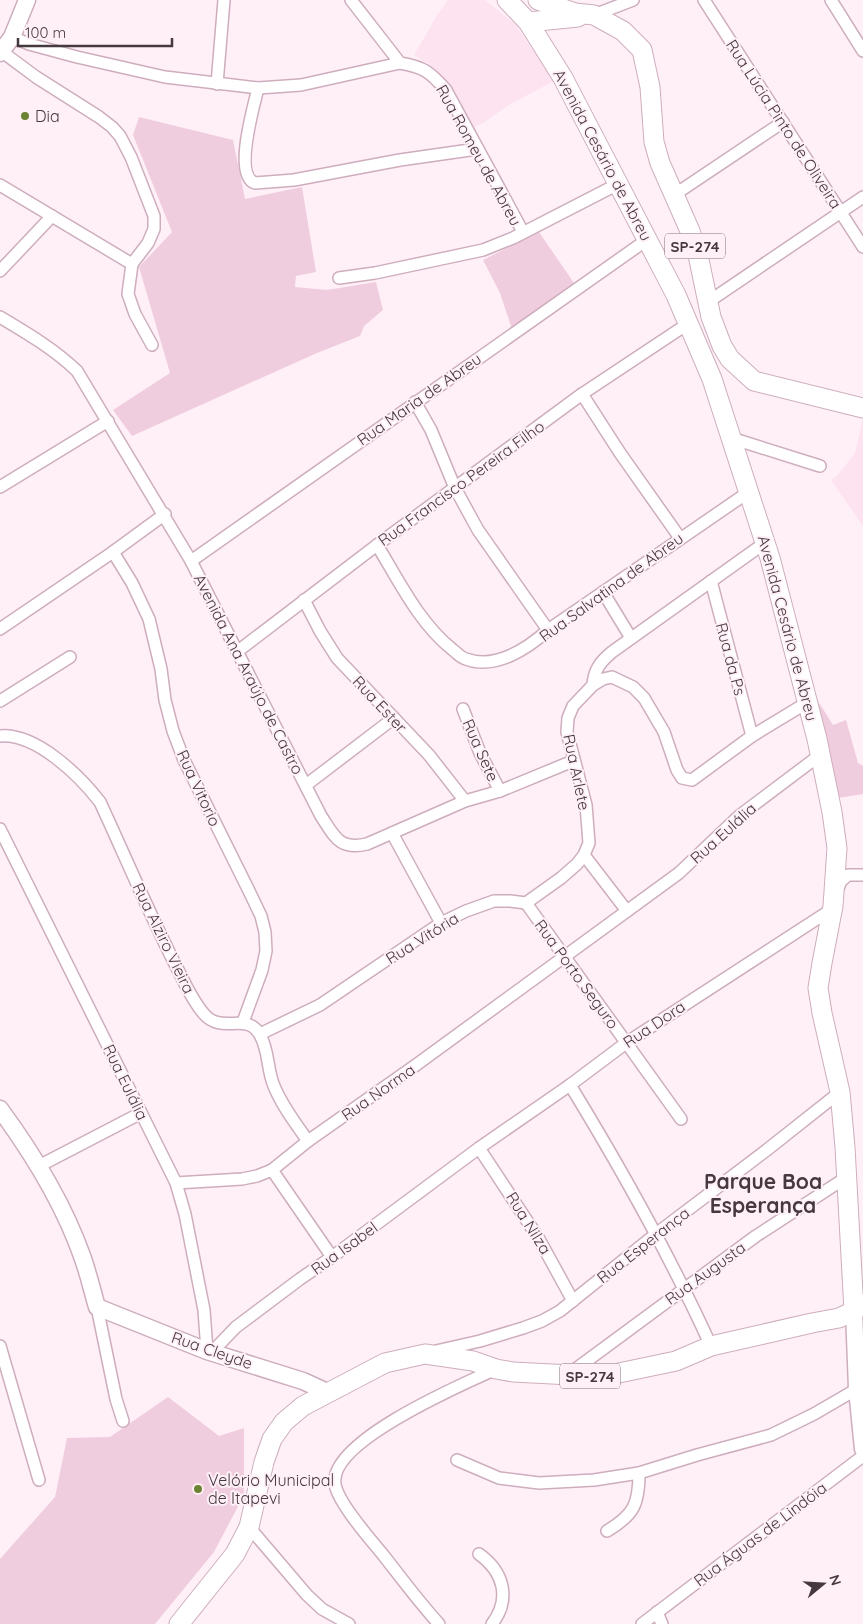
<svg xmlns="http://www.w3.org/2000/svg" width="863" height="1624" font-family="Quicksand,sans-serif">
<rect width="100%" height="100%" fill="#fff0f7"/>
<!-- built -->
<g fill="#fde3f0">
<polygon points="448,0 485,0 515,24 554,81 507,106 485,122 473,128 451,86 432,66 414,55 436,17"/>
<polygon points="863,418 863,526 831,480 837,476 855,453"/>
</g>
<!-- green -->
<g fill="#f0cdde">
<polygon points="139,117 233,140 245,199 302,187 316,272 296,276 295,287 327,290 376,282 383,310 364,326 360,336 317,353 132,436 113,410 170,373 139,267 172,232 133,135"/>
<polygon points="539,232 574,283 512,329 500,293 483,260"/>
<polygon points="818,701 833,725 846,720 858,763 863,766 863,794 838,798"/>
<polygon points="168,1397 219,1436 244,1428 244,1495 214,1552 155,1624 0,1624 0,1559 55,1497 67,1438 110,1437"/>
</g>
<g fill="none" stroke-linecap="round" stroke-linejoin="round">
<defs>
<g id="street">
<path d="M351 0 400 63C424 67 430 72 446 90L523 232"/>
<polyline points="704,0 863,247"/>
<polyline points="831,0 863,51"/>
<polyline points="594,15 633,0"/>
<polyline points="12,37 29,44 77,57 165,77 258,88 301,85 400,63"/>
<polyline points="1,51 36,77 99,117 112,127 120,136 131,157 154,216 154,229 148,243 132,264 128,294 135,314 152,345"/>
<polyline points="217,84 224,0"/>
<path d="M258 88C254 106 233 175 255 183L294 180 400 160 477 149"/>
<polyline points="0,185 132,264"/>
<polyline points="674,195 783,122"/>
<polyline points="0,271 52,216"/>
<polyline points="339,278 375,273 483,250 513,238 618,184"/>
<polyline points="708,302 863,197"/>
<path d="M0 317C27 333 54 349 77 371L191 561 321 816C335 837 339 850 367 844L465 801 500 791 573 761"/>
<polyline points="582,394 620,453 680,538"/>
<polyline points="415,402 431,430 455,488 478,530 548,630"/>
<polyline points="731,438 820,466"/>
<polyline points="0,487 108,421"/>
<path d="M377 545C399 581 419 623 453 650 457 653 461 658 466 659 495 670 527 649 548 630L750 491"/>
<polyline points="113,552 132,583 149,619 161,669 165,700 173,731 184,760 250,893 261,916 265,932 266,951 262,970 243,1022"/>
<polyline points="191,561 648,239"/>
<polyline points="711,581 752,736"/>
<polyline points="603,592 631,638"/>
<polyline points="304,600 320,631 337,658 429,755 465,801"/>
<polyline points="0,629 113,552 165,514"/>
<polyline points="238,651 377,545 582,394 689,323"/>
<path d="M593 685C594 670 600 662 612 652L766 542"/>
<polyline points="0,701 70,657"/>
<polyline points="463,709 480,753 500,791"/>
<path d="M0 736C36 733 79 775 100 802 125 856 148 911 175 964 184 981 191 999 204 1014 222 1035 247 1011 260 1035 269 1050 267 1070 274 1086 282 1106 296 1124 308 1141"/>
<polyline points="306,785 394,718"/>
<polyline points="0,829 176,1183 185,1214 204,1310 207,1351"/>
<polyline points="392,833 441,923"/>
<polyline points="584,855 627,911"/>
<polyline points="837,891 841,881 848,875 863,875"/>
<polyline points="526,903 681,1119"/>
<polyline points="260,1034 320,1005 441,923 466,911 494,901 510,901 526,903 561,878 577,864 584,855 589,843 586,805 567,732 568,718 573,706 593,685 603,679 612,677 633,687 644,698 664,732 677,770 682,778 692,780 752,736 808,702"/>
<path d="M570 1085C622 1170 670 1256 711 1346"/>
<polyline points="479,1148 539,1239 573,1301"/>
<polyline points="39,1166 141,1113"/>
<polyline points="272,1170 332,1257"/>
<polyline points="176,1183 242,1179 257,1176 272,1170 308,1141 416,1065 679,873 739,816 820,755"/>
<polyline points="97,1307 116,1399 123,1421"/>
<polyline points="0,1346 39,1480"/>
<polyline points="436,1351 480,1341 523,1328 542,1321 560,1311 656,1234 768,1149 840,1092"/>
<polyline points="212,1352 236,1327 300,1279 332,1257 479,1148 570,1085 626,1043 826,913 833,906"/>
<polyline points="569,1374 756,1236 847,1177"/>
<polyline points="457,1460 499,1478 539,1483 594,1480 639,1473 697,1455 771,1435 814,1414 857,1389"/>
<polyline points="249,1527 307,1595 322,1609 349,1624"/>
<path d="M607 1531C634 1515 639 1504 639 1473"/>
<path d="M479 1554C504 1572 511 1599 492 1624"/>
<polyline points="657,1612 662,1624"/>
<path d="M439 1624C419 1602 402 1579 384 1556 371 1540 338 1503 335 1484 329 1441 463 1384 496 1369"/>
<polyline points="642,1624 863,1456"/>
</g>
<g id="secondary">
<polyline points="0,53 12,37 27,0"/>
<path d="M0 1109C33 1154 63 1202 82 1256 88 1272 92 1290 97 1307L207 1351 303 1381 327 1392"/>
<polyline points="854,1311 857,1389 863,1449"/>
</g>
<g id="primary">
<polyline points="507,0 528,22 563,78 676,295 712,379 770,558 817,739 832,812 837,848 833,906 822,963 818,988 822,1013 840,1092 845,1147 854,1311"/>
<polyline points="538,0 575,13 594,15 623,31 642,50 650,87 654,142 660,163 690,231 698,255 711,317 722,346 730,359 754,381 863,408"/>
<polyline points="528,22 578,17"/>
<polyline points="179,1624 235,1554 249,1527 264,1462 272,1439 284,1422 303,1406 385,1363 425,1354 473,1361 496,1369 513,1372 591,1376 614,1374 676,1361 711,1346 812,1323 839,1318 854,1311 862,1304"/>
</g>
</defs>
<!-- street casing -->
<use href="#street" stroke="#ceadbd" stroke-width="14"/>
<!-- secondary casing -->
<use href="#secondary" stroke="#ceadbd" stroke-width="19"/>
<!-- primary casing -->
<use href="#primary" stroke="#ceadbd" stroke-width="21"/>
<!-- street -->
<use href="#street" stroke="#fff" stroke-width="11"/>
<!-- secondary -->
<use href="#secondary" stroke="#fff" stroke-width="16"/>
<!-- primary -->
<use href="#primary" stroke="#fff" stroke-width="19"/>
</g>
<!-- markers -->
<g fill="#6d8334" stroke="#fff0f7" stroke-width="2">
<circle cx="25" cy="116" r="5"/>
<circle cx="198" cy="1489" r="5"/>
</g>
<g text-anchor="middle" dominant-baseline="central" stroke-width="4" stroke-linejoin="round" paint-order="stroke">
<!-- shield labels -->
<g fill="#fff0f7" stroke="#7e6f76" stroke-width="1">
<rect x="665" y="233.5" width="60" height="25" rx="4"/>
<rect x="560" y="1363.5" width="60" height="25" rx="4"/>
</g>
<g font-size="15" font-weight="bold" fill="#46383f">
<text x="695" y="246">SP-274</text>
<text x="590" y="1376">SP-274</text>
</g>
<!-- poi labels -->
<g font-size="16" fill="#46383f" stroke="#fff0f7" text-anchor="start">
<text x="35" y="116">Dia</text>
<text x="208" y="1480">Velório Municipal<tspan x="208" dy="18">de Itapevi</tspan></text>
</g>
<!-- street labels -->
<g font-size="16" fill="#46383f" stroke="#fff0f7">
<text transform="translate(784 124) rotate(57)">Rua Lúcia Pinto de Oliveira</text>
<text transform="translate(479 155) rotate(61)">Rua Romeu de Abreu</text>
<text transform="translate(603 155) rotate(62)">Avenida Cesário de Abreu</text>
<text transform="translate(419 399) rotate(-35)">Rua Maria de Abreu</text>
<text transform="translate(461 483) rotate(-36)">Rua Francisco Pereira Filho</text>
<text transform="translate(611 587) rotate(-36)">Rua Salvatina de Abreu</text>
<text transform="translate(788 628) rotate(75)">Avenida Cesário de Abreu</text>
<text transform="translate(731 659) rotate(75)">Rua da Ps</text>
<text transform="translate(249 674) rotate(63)">Avenida Ana Araújo de Castro</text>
<text transform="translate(380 704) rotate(47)">Rua Ester</text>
<text transform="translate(481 750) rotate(66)">Rua Sete</text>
<text transform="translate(577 772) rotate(78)">Rua Arlete</text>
<text transform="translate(199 788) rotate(65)">Rua Vitorio</text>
<text transform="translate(723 833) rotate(-42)">Rua Eulália</text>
<text transform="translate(164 938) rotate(64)">Rua Alziro Vieira</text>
<text transform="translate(422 938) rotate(-32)">Rua Vitória</text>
<text transform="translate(577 974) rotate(54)">Rua Porto Seguro</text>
<text transform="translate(654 1024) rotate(-34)">Rua Dora</text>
<text transform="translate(126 1082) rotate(64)">Rua Eulália</text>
<text transform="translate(378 1092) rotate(-35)">Rua Norma</text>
<text transform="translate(529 1223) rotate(58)">Rua Nilza</text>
<text transform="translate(643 1245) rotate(-38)">Rua Esperança</text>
<text transform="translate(344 1248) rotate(-36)">Rua Isabel</text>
<text transform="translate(705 1273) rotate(-36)">Rua Augusta</text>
<text transform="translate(212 1350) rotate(19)">Rua Cleyde</text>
<text transform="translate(760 1534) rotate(-37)">Rua Águas de Lindóia</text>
</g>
<!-- district labels -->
<g font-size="21" font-weight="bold" fill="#46383f" stroke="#fff0f7">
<text x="763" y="1181">Parque Boa<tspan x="763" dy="24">Esperança</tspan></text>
</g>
</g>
<!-- north arrow -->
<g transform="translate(823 1584) rotate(72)" stroke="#fff0f7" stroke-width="4" paint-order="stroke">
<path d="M0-4L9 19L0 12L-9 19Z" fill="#46383f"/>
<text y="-8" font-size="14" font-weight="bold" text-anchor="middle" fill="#46383f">N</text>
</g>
<!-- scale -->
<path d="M18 38v8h154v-8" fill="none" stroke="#46383f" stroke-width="2.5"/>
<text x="25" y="38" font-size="15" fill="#46383f" stroke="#fff0f7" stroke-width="4" paint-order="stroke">100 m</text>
</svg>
